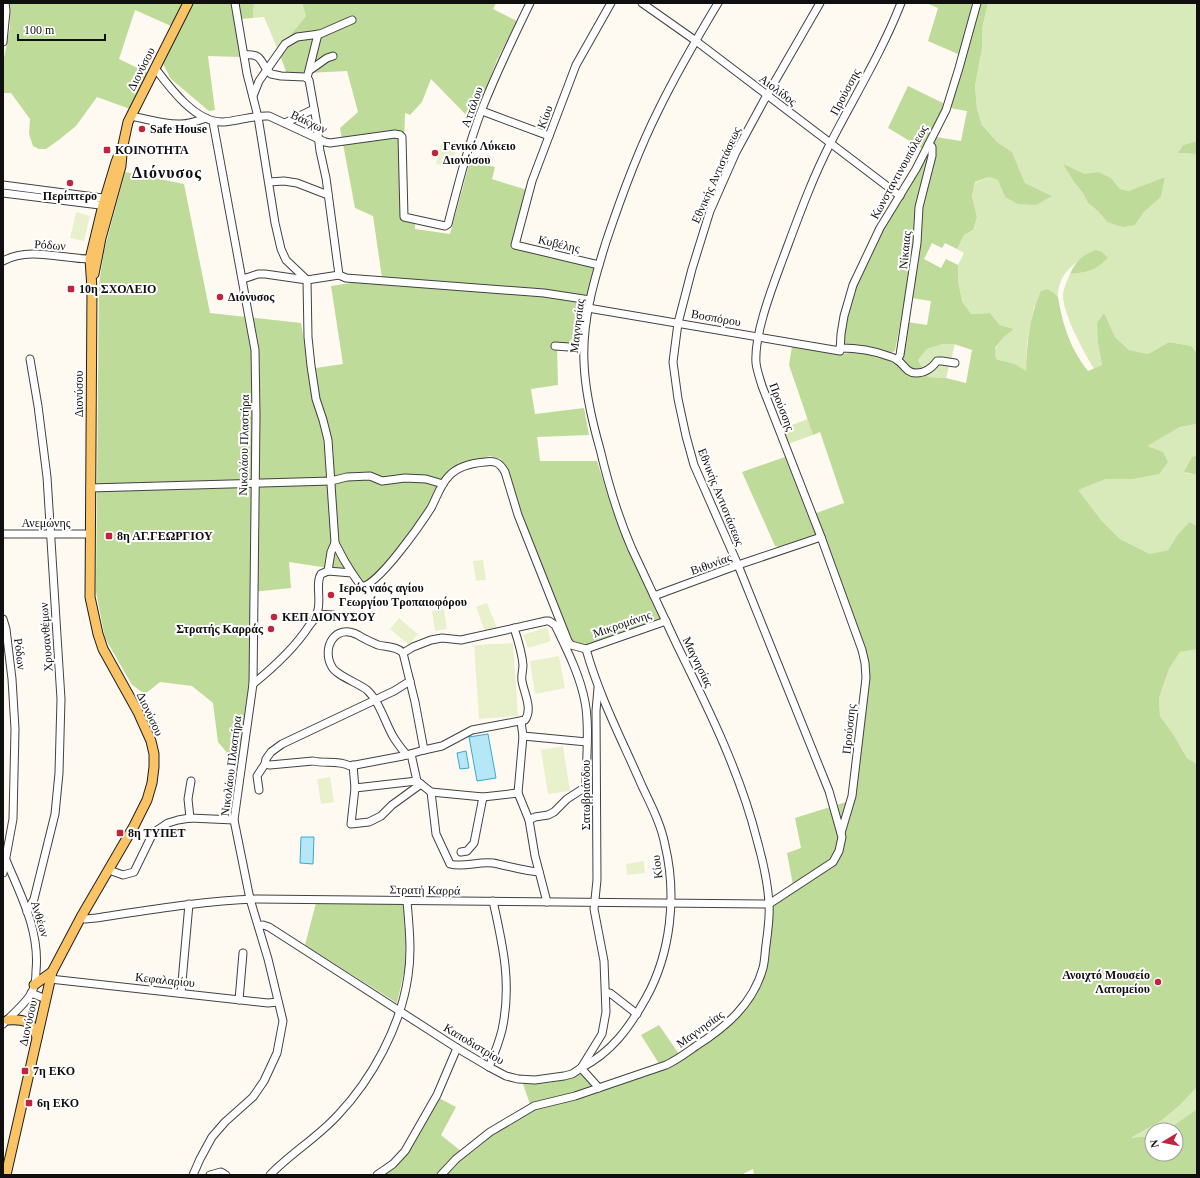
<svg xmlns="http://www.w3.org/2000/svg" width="1200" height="1178" font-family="Georgia,serif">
<rect width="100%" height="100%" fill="#fffaf1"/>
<!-- green -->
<g fill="#d9eaba" fill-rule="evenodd">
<polygon points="254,3 302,3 306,16 278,50 264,17 253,18"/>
<path d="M988 3H1197V141L1183 145 1179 153 1197 154V353L1191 346 1169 342 1148 354 1129 350 1115 337 1104 314 1098 343 1102 365 1094 369C1084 352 1062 313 1063 294 1064 287 1067 281 1070 274 1089 272 1095 271 1108 258L1088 253C1072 266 1058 274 1058 297L1054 293 1034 307 1027 342 1026 372 1015 364 996 359 995 349 1004 337 1014 329 1000 325 990 313 971 314 962 301 958 280V265L964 253 957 249 964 235 973 230 977 217 972 196 975 183 989 177 999 180 1005 197 1052 196 1025 183 1012 152 997 142 982 125 977 109 975 86 982 49V29ZM1064 165 1085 174 1111 178 1120 189 1130 191 1165 177 1161 197 1144 212 1135 225 1107 222 1098 211 1088 203 1083 193 1074 182Z"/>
<polygon points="943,344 955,344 946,378 928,377 918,360 927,349"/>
<polygon points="808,419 813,435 788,444 781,429"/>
<polygon points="1197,424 1197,455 1192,457 1185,473 1197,475 1197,526 1191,522 1178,534 1168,550 1150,554 1120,539 1101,520 1077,490 1106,479 1133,479 1146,446 1180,427"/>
<polygon points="1196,648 1197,649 1197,764 1187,758 1173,734 1160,716 1159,698 1169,669 1180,652"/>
<polygon points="1197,1087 1197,1109 1167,1130 1152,1130 1152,1136 1130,1139 1161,1121 1180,1105"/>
</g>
<!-- forest -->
<g fill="#bfdb99" fill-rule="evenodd">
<polygon points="9,3 184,3 171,26 135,10 119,59 148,73 130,109 97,97 76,126 60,139 46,149 39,149 33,146 29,134 30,119 11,93 3,93 3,63 10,27"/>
<polygon points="194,3 254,3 253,18 240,19 241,57 208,56 215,110 209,111 171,79 162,62"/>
<polygon points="302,3 496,3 493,9 517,21 497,60 473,122 431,79 422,102 410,115 405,113 404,145 405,216 415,217 415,229 450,234 470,161 495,167 492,179 527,190 511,248 595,267 580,344 557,344 558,385 531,389 535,414 584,408 589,435 537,437 540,461 597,461 612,508 632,557 661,620 590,645 580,646 572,644 501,459 490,456 454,468 421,521 400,549 370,582 363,585 354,572 289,562 291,588 251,592 250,682 239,767 218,742 213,703 192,686 160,682 145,694 132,685 105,638 96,592 99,284 104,251 125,172 184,184 210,313 301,323 309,369 343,364 331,286 382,278 373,216 355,208 340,128 358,112 347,71 287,74 278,50 306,16"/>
<path d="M926 3H988L982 29V49L975 86 977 109 982 125 997 142 1012 152 1025 183 1052 196 1036 205 1018 204 1005 197 998 180 989 177 975 182 972 196 977 217 973 230 964 235 957 249 945 243 942 248 932 243 924 259 941 268 946 259 958 265V280L962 301 971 314 990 313 1000 325 1014 329 1004 337 995 348 996 359 1015 364 1026 371C1027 342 1029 318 1041 291L1047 289 1054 293 1058 297C1063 326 1070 348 1088 371L1102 365 1098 343 1097 323 1104 313 1115 337 1129 350 1148 354 1169 342 1191 346 1197 353V424L1180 427 1147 446 1163 452 1168 462 1159 474 1133 479H1106L1078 490 1101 520 1120 539 1150 554 1168 550 1178 534 1190 522 1197 526V649L1180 652 1169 669 1159 698 1160 716 1173 734 1187 758 1197 764V1087L1180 1105 1161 1121 1131 1138 1152 1136V1154H1176V1130H1167L1197 1109V1175H754L753 1169 741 1175H383L404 1156 415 1142 439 1098 456 1107 441 1135 467 1156 485 1142 488 1136 532 1110 523 1084C547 1084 558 1083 581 1073L598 1092 634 1079 661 1067 641 1035 659 1025 681 1057 727 1026 767 965 772 933V902L793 885 787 853 801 848 795 818 846 802H853L870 671 865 647 823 534 779 547 775 546 742 472 785 457 808 516 844 503 820 432 813 435 789 365 792 346 842 354 855 352 870 354 885 358 895 364 901 357 908 322 927 325 931 301 905 297 895 351 891 353H886L872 347 846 344 843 341 850 299 861 273 923 149 888 128 908 86 945 104 932 134 936 137 961 141 967 111 950 108 960 55 928 41 938 8ZM943 344H954L972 350 966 383 946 378 928 377 918 360 927 349Z"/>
<polygon points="1197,141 1197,154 1178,153 1183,145"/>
<polygon points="1063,164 1085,174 1098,172 1111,178 1120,189 1129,191 1165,177 1161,197 1144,212 1135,225 1123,227 1107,222 1098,211 1088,203 1083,193 1074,182"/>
<path d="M1096 250 1102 252 1108 258C1095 271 1089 272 1070 274 1075 262 1083 254 1096 250Z"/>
<polygon points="1197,455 1197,475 1184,472 1192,457"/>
<polygon points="316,903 403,903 406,942 405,968 397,1003 305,945"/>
</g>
<!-- pitch -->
<g fill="#e9f1cc">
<polygon points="442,139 458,142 452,167 436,164"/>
<polygon points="76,212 90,216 84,241 70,238"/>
<polygon points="483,560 486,580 476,581 473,561"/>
<polygon points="487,603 497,628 485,632 476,607"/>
<polygon points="444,609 447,629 435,631 432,611"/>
<polygon points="399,618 418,634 409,645 390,629"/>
<polygon points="547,627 551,641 528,648 523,635"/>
<polygon points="513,643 518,716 479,719 474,645"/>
<polygon points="559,656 565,688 535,694 530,661"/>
<polygon points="563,746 570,791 548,794 541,750"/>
<polygon points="330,777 334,802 321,804 317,779"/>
<polygon points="644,861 645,873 627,875 626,864"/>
</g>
<!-- water -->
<g fill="#b5e7f7" stroke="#3ba7cf">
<polygon points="488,734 496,778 477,781 469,737"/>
<polygon points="466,751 469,768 460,769 457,753"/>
<polygon points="301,837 314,837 313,864 300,863"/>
</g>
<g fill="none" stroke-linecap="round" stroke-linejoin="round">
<defs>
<g id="minor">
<polyline points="235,3 247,74 258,117 275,223 281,249 286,260 307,280 308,337 311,366 316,399 323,420 328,440 335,543 331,552 328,571"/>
<polyline points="642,3 696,41 900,196"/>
<polyline points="3,42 6,11 5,3"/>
<path d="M244 55C265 53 259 64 271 74L281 76 305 77 309 80 316 119 320 151 326 178 339 275"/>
<path d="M155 68C170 88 196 123 223 122 238 121 254 115 269 116L325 142 330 143 395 134 400 135 402 137 404 217 445 226 448 224C458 185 468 146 482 109 496 73 513 38 530 3"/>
<polyline points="310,70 327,58 333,56"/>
<polyline points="307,78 318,34"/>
<polyline points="253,96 259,81 285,44 297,37 320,34 352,20"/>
<polyline points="482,111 549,136"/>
<path d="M131 116C147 119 165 125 181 124 189 124 198 121 206 118"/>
<polyline points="285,123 314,109"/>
<polyline points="269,182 284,181 297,183 328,195"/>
<polyline points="3,185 110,199"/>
<polyline points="3,193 108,206"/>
<path d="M3 261C31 246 64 260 93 259"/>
<polyline points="599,265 515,245 532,181 576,65 611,3"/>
<polyline points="243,279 258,274 265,274 307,280 339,275 346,278 544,293 590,300"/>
<polyline points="588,308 840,351 841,334 844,316 853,285 880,228 916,169 946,110 959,68 977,3"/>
<polyline points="555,346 583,348"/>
<path d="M840 348C857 348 872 350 888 356 891 357 895 358 897 360 904 364 906 373 916 373 926 373 932 368 937 361H942L955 363"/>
<polyline points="897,360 900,355 917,243 919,207 932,156 932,147 929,144"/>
<polyline points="90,488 331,481 347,477 370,476 382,481 405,478 426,479 443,484"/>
<polyline points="3,534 90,534"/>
<polyline points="335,543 344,560 352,573"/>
<polyline points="654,596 738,565 821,537"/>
<polyline points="317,614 333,615"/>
<polyline points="3,619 6,629 12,679 15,729 13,819 3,873"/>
<path d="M586 649C599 696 622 740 642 786 651 805 661 824 665 845 677 895 671 953 646 998 629 1028 612 1052 581 1068L599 1088"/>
<path d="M403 653 413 647 431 640 442 638 461 640 546 621H549L555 625C567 650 580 675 585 702 590 727 586 760 586 786L584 788 567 799 554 812 548 815 535 817 529 820"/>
<path d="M253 684C274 667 294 649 309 626 312 622 316 618 317 613 322 602 315 583 321 574L328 571 352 573 361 586C376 589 422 522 431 508 437 497 440 485 449 476 458 466 473 463 485 462 495 460 500 463 505 472L518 515 568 641 571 645 586 649 666 621"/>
<polyline points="521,722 523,736 518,793 529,820 535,856 547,902"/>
<polyline points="523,736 587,742"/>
<polyline points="411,754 417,781 431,792 483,797 518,793"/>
<path d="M407 755C402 750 398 744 394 738 385 723 380 702 367 690 358 683 336 675 332 667 321 648 335 623 358 635 364 639 371 642 378 645 386 647 397 646 403 653L415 702 424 750"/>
<path d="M265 764 270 765 313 761C325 764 338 760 350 766L403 756 424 750 442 746 472 730 525 720C533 709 524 693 522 681 521 676 523 670 523 665 522 652 518 640 514 628"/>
<polyline points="353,765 355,788 351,824 369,822 381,816 392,805 421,784"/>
<polyline points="355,788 417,781"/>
<polyline points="259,790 257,776 265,764 266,759 271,752 282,744 394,691 410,681"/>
<path d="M431 792 436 834 450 864C464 868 478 861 493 863 509 866 523 871 539 872"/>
<polyline points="190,818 188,799 191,781"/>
<path d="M841 833 852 796 866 678 865 663 862 650 821 537 762 386C760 379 757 371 756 363 754 334 772 288 782 261 797 221 811 181 830 144 854 97 882 52 901 3"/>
<polyline points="461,852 467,851 474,843 483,797"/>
<polyline points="109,870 123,875 134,872 153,833 168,823 178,820 190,818 234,820"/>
<polyline points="769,904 833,862 839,851 842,837 829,791 738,565 694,465 686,436 678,399 673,362 678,323 692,269 710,211 736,152 767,95 820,3"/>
<polyline points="27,912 34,899 55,814 59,773 61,699 47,477 38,406 30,359"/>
<path d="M81 917 85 919 96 918C149 910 202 901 256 899L769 904"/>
<polyline points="259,926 263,925 269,927 457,1048 489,1067 506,1076 518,1079 535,1080 564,1076 572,1074 581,1068 602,1034 606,1012 604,961 594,909 597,880 596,711 598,688"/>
<polyline points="50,979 268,1003 278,1002"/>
<polyline points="31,993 46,999"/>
<polyline points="181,993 189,904"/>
<polyline points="606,993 610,993 637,1014"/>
<polyline points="239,1000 243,953"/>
<path d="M3 1024C10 1017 28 1001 32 992 35 986 36 978 36 971 40 931 21 896 6 860"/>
<path d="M489 1067C494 1055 499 1042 502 1030 512 984 503 946 493 901"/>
<polyline points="193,1175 200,1159 212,1137 225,1122 253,1097 264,1081 277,1053 283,1021 268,959 250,899 234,820 253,684 256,415 255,350 213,122"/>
<polyline points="210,1175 221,1172 226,1175"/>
<path d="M270 1175C291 1153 317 1138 338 1115 372 1079 401 1026 408 976 412 951 409 926 407 901"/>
<polyline points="377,1175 393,1164 405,1151 437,1095 457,1048"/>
<path d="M441 1175 456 1159 490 1132 534 1106 575 1096 666 1065C677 1060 686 1053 696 1046 726 1027 753 1004 763 968 765 960 765 952 766 945 768 931 770 917 769 904 768 883 763 861 757 840 740 772 708 708 677 645 662 613 647 581 632 549 618 517 608 483 600 449 592 421 585 391 584 362 582 321 594 280 606 242 621 197 637 153 658 111 676 74 697 38 718 3"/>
</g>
<g id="major">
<polyline points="94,274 101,238 121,166 122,154"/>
<polyline points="34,985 52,972"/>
<path d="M8 1020C24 1019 32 1021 37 1037"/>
<polyline points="6,1175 52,972 81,917 134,826 147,800 152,783 154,767 154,754 151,741 138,712 103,649 98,634 90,597 92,289 90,259 103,205 116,162 123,145 128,122 188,3"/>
</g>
</defs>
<!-- minor casing -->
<use href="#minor" stroke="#424242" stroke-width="9"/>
<!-- major casing -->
<use href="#major" stroke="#202020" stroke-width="11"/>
<!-- minor -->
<use href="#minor" stroke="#fff" stroke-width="7"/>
<!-- major -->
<use href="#major" stroke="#fac366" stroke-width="9"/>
</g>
<!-- markers -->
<g fill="#c22440" stroke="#fff" stroke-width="1.5">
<circle cx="142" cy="129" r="4"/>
<rect x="103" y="146" width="8" height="8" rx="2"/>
<circle cx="435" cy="153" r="4"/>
<circle cx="70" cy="183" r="4"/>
<rect x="67" y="285" width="8" height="8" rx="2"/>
<circle cx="220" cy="297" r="4"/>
<rect x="105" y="532" width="8" height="8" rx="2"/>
<circle cx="331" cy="595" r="4"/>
<circle cx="274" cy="617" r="4"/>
<circle cx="271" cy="629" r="4"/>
<rect x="116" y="829" width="8" height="8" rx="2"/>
<circle cx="1158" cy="982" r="4"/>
<rect x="21" y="1067" width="8" height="8" rx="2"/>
<rect x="25" y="1099" width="8" height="8" rx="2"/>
</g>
<g text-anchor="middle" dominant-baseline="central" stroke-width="4" stroke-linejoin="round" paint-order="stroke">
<!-- street labels -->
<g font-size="12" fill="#0f0f0f" stroke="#fff">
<text transform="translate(141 69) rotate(-63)">Διονύσου</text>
<text transform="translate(778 90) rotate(37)">Αιολίδος</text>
<text transform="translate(845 92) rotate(-62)">Προύσσης</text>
<text transform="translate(472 107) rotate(-70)">Αττάλου</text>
<text transform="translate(545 117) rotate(-69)">Κίου</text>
<text transform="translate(309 122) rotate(25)">Βάκχων</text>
<text transform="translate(899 172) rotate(-61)">Κωνσταντινουπόλεως</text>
<text transform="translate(716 175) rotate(-66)">Εθνικής Αντιστάσεως</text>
<text transform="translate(559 244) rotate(13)">Κυβέλης</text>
<text transform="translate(50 245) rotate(4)">Ρόδων</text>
<text transform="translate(905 250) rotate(-84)">Νίκαιας</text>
<text transform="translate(716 318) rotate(10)">Βοσπόρου</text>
<text transform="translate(577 326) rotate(-83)">Μαγνησίας</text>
<text transform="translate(79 394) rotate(-90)">Διονύσου</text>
<text transform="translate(782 407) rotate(69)">Προύσσης</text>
<text transform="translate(244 445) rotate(-89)">Νικολάου Πλαστήρα</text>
<text transform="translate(721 497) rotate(68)">Εθνικής Αντιστάσεως</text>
<text x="46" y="523">Ανεμώνης</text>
<text transform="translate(711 564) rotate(-20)">Βιθυνίας</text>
<text transform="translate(622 624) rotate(-19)">Μικρομάνης</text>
<text transform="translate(46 637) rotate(-94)">Χρυσανθέμων</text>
<text transform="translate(20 654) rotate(83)">Ρόδων</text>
<text transform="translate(698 662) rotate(64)">Μαγνησίας</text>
<text transform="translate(150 714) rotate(65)">Διονύσου</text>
<text transform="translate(849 729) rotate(-84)">Προύσσης</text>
<text transform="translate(231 766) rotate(-83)">Νικολάου Πλαστήρα</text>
<text transform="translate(586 795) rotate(-90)">Σατωβριάνδου</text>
<text transform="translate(657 867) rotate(-97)">Κίου</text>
<text transform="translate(425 890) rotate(1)">Στρατή Καρρά</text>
<text transform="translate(40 919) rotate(73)">Ανθέων</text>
<text transform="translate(165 980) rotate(6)">Κεφαλαρίου</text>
<text transform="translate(28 1023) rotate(-77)">Διονύσου</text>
<text transform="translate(700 1029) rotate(-36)">Μαγνησίας</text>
<text transform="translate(474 1044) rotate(31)">Καποδιστρίου</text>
</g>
<!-- poi labels -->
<g font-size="12" font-weight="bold" fill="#0f0f0f" stroke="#fff" text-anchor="start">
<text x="150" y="129">Safe House</text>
<text x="443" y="146">Γενικό Λύκειο<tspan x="443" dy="14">Διονύσου</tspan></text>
<text x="115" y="150">ΚΟΙΝΟΤΗΤΑ</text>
<text x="70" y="196" text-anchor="middle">Περίπτερο</text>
<text x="79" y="289">10η ΣΧΟΛΕΙΟ</text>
<text x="228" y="297">Διόνυσος</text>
<text x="117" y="536">8η ΑΓ.ΓΕΩΡΓΙΟΥ</text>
<text x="339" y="588">Ιερός ναός αγίου<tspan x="339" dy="14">Γεωργίου Τροπαιοφόρου</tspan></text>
<text x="282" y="617">ΚΕΠ ΔΙΟΝΥΣΟΥ</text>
<text x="263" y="629" text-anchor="end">Στρατής Καρράς</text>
<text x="128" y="833">8η ΤΥΠΕΤ</text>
<text x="1150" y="975" text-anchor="end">Ανοιχτό Μουσείο<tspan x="1150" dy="14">Λατομείου</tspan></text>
<text x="33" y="1071">7η ΕΚΟ</text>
<text x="37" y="1103">6η ΕΚΟ</text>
</g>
<!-- district labels -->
<g font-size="16" font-weight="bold" letter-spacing="1" fill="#0f0f0f" stroke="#fff">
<text x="167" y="172">Διόνυσος</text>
</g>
</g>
<!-- border -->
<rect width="1200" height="1178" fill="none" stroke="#0f0f0f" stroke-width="8"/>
<!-- north arrow -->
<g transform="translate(1164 1142) rotate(260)"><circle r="19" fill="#ffffff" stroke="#9f9f9f"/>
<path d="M0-3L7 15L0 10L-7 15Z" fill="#c22440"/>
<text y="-6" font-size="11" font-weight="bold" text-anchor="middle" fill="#0f0f0f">N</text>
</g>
<!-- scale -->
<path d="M18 34v6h87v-6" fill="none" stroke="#0f0f0f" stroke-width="2"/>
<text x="24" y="34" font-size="12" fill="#0f0f0f" stroke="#ffffff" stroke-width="3" paint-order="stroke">100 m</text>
</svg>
